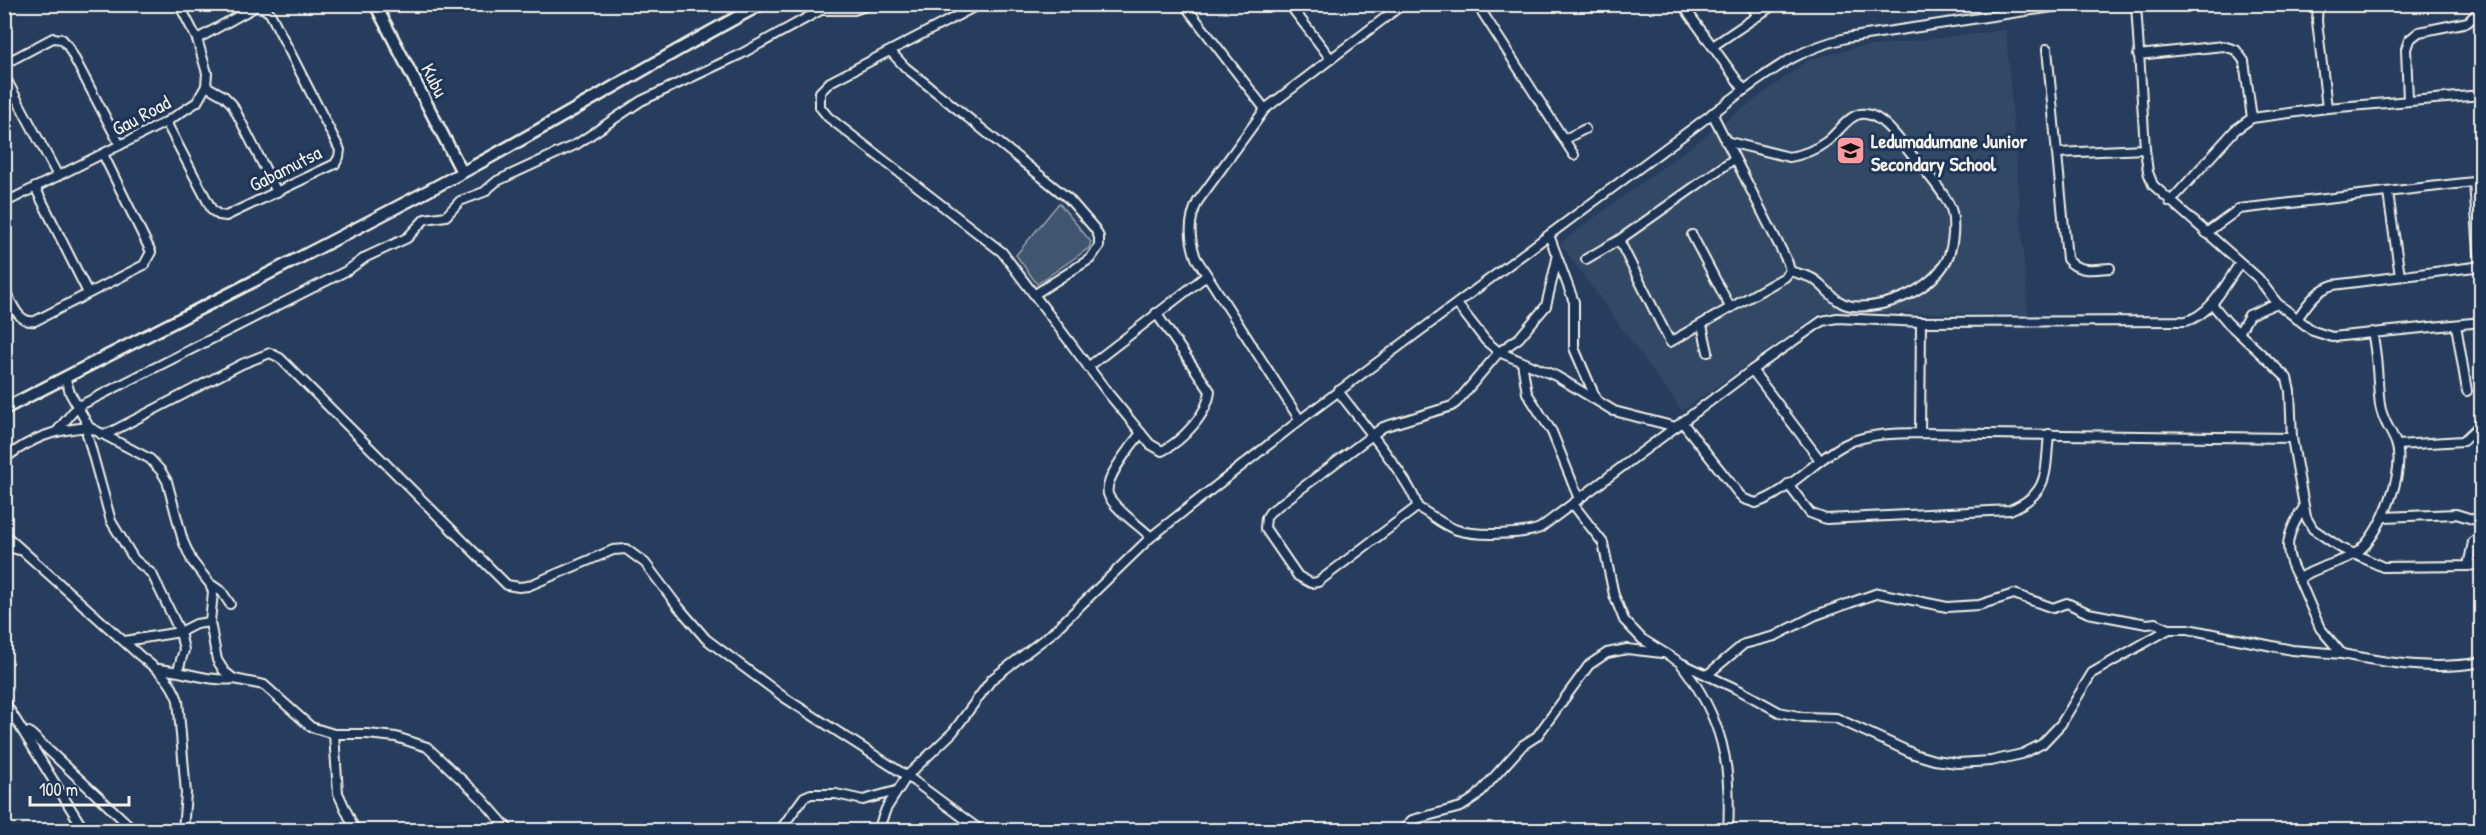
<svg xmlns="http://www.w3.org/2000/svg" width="2486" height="835" font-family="'Patrick Hand',sans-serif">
<rect width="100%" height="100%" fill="#263d5d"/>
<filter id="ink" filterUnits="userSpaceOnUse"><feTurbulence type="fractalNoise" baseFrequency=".0167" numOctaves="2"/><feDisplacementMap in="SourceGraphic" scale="12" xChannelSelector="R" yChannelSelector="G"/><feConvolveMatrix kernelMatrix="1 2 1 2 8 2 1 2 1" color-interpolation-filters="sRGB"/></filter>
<g filter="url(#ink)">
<!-- built -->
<polygon fill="#334966" points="2006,30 2028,314 1822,312 1682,411 1560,243 1810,59 1855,48"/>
<!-- green -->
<polygon fill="#40546f" stroke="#9aa2ac" stroke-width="1.5" points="1059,203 1091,242 1089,248 1037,284 1016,255"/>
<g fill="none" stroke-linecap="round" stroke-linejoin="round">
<defs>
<g id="minor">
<path d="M980 4 830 82 820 92V107L828 117 1002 252 1108 393 1150 444 1162 451C1182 441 1208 414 1210 391L1156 313"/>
<polyline points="1184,4 1265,109"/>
<polyline points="1289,4 1331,59"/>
<polyline points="1477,4 1574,155"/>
<polyline points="1682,4 1744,90"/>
<polyline points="1750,4 1758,16"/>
<polyline points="2136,4 2145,149 2148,172 2153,185 2258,278 2277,303 2313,331 2332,337 2482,322"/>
<polyline points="2318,4 2317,21 2327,108"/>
<polyline points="824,10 854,10 872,4"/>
<polyline points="1713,46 1775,4"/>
<path d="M2047 49 2067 259C2078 273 2094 269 2110 268"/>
<polyline points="891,52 905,67 1069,199 1095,229 1099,237 1099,246 1090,259 1035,294"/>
<polyline points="2138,55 2223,46 2236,50 2244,61 2252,118"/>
<polyline points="4,64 53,38 62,39 68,46 120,145"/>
<polyline points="4,75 58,176"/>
<polyline points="206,86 224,96 232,104 277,192"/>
<polyline points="2408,100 2406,49 2409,40 2419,32 2468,22 2482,8"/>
<polyline points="166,122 212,210 219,215 226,216 335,164 339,157 340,150 270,13 263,8 255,7 197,39"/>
<polyline points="1565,139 1585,129"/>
<path d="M1725 141 1789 157C1802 155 1815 150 1826 142 1838 134 1850 111 1866 114 1882 116 1897 137 1907 149 1918 163 1948 195 1952 212 1955 227 1953 252 1944 265 1925 293 1884 309 1852 306 1835 304 1828 289 1815 280 1808 275 1798 274 1790 271"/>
<polyline points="2057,153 2145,149"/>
<polyline points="2474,182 2480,267"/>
<polyline points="35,187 88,293"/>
<polyline points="2388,193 2400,276"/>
<polyline points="2170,202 2235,130 2252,118 2327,108 2482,95"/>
<polyline points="4,203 166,122 197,102 206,86 207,73 197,39 179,4"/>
<polyline points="2206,233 2239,209 2482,181"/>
<polyline points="1549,235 1574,302 1574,348 1596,399"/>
<polyline points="1692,235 1730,307"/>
<polyline points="1619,240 1670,342 1785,277 1790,271 1788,263 1712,113"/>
<path d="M1557 259 1546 306 1519 338 1499 352 1457 402 1452 406 1383 427 1270 512 1266 518 1265 528 1298 576 1311 583 1318 582 1417 507C1431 514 1442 525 1457 530 1475 536 1523 535 1540 528L1752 370 1822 321 1837 318 1921 322 2186 321C2211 315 2226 283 2240 263"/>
<polyline points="1586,259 1619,240 1734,159"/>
<path d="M4 288C11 300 17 324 35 321L144 265 151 252 103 154"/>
<polyline points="1457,304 1486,341 1499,352 1556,376 1614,411 1676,427"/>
<polyline points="2212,304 2228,323 2287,378 2290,391 2292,438 2306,517 2313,529 2341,548 2383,567 2468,566 2482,564"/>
<path d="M2297 319C2307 305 2316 290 2333 285L2482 266"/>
<polyline points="1702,325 1708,352"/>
<polyline points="2456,325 2467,391"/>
<path d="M2372 332C2378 357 2377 381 2380 405 2382 420 2391 430 2396 443 2406 471 2382 530 2361 549 2346 563 2317 565 2299 579L2320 628 2342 654C2388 663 2435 671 2482 662"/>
<polyline points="2239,333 2249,315 2277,303"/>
<polyline points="1522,362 1527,393 1552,432 1579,499"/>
<polyline points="1088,367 1206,276"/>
<polyline points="1752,370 1820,460"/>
<polyline points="65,377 70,393 89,427 150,459 161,471 167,481 183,541 192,561 210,584 213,592 210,622 217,660 224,671 234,679 264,685 311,727 334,734 367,734 396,737 427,747 481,798 509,830"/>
<path d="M1338 391C1353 411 1417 488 1417 507"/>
<path d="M1300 420 1196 258C1189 238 1188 221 1198 201L1265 109 1403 4"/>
<path d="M1682 422 1739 494 1744 499 1756 503C1788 493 1815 459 1846 444 1868 433 1896 434 1920 433L2292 438"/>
<polyline points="57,431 77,407 348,270 366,257 407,238 425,219 446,216 460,201 484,192 497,181 577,144 641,101 741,54 832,4"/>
<path d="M1141 433C1131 446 1104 478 1108 494 1112 507 1141 527 1151 537"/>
<polyline points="1920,433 1921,322"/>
<polyline points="101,434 109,433 242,364 270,353 280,358 507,585 519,587 528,586 613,550 626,549 645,563 676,604 706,639 785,698 907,776 980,830"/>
<polyline points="2397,445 2463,441 2482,423"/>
<path d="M4 459C33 437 53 430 89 427L87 434 111 521 134 559 152 574 180 632 196 624 210 622"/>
<path d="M1788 484 1810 513 1826 519 2010 510C2050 493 2045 473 2049 434"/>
<polyline points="1573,504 1603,543 1614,595 1624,620 1642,639 1681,663 1741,691 1779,712 1803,717 1836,718 1914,754 1934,760 1958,763 1991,761 2022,754 2042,744 2061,724 2092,673 2169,629 2188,629 2292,650 2342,654"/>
<polyline points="2384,517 2456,514 2482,522"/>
<path d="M4 534 139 655C157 670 169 676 178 700L186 793 183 830"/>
<polyline points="4,546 19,550"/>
<polyline points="2468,566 2473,542 2482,535"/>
<path d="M2299 579C2281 550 2287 533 2304 507"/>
<polyline points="212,585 222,592 230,604"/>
<polyline points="125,641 180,632 184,650 178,670"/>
<path d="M1682 665C1722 718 1732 764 1728 830"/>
<path d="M159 669C184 671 209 682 234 679"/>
<polyline points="1707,675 1744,644 1775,636 1816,615 1878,593 1947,607 1979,605 2014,594 2053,608 2067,603 2088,613 2147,624 2155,623 2169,629"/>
<polyline points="4,701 84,830"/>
<polyline points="29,732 134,830"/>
<polyline points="334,734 338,793 355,830"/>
<polyline points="780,830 804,797 811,794 836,794 863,800 896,791"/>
<path d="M878 830 886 809 907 776 953 732 992 679 1052 633 1151 537 1300 420 1744 90C1781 64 1801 49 1846 38L2073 4"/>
<polyline points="1403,830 1412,820 1461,807 1476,797 1523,745 1537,736 1589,665 1607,653 1627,649 1662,653"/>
</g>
<g id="secondary">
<polyline points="375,4 462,172"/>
<path d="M4 409C158 329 313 253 465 171 565 117 661 57 762 4"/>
</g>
</defs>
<!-- minor casing -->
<use href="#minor" stroke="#f4f1e8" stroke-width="12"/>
<!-- secondary casing -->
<use href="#secondary" stroke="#f4f1e8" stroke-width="15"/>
<!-- minor -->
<use href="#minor" stroke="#1d3557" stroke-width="8"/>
<!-- secondary -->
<use href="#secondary" stroke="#1d3557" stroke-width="10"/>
</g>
</g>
<!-- icons -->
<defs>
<symbol id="school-square" viewBox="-11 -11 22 22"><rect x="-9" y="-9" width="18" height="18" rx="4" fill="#ff9aa2" stroke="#1d3557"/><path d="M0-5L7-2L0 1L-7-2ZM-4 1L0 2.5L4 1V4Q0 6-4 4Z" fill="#111"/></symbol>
</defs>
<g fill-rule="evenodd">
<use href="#school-square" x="1834" y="134" width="33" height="33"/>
</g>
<g text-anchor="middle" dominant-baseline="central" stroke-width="6" stroke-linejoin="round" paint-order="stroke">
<!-- street labels -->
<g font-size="20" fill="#f4f1e8" stroke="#1d3557">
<text transform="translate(435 80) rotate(63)">Kubu</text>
<text transform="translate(141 115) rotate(-28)">Gau Road</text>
<text transform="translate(285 168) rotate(-27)">Gabamutsa</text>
</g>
<!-- poi labels -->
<g font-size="20" font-weight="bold" fill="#f4f1e8" stroke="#1d3557" text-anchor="start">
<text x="1871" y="140">Ledumadumane Junior<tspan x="1871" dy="23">Secondary School</tspan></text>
</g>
</g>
<!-- margin -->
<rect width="2486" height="835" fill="none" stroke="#1d3557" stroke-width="24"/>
<rect x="12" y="12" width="2462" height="811" fill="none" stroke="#f4f1e8" stroke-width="2" filter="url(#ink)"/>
<!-- scale -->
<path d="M30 796v9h99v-9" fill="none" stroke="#f4f1e8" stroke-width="3"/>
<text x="39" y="796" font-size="18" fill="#f4f1e8" stroke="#1d3557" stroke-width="4.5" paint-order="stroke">100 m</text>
</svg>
